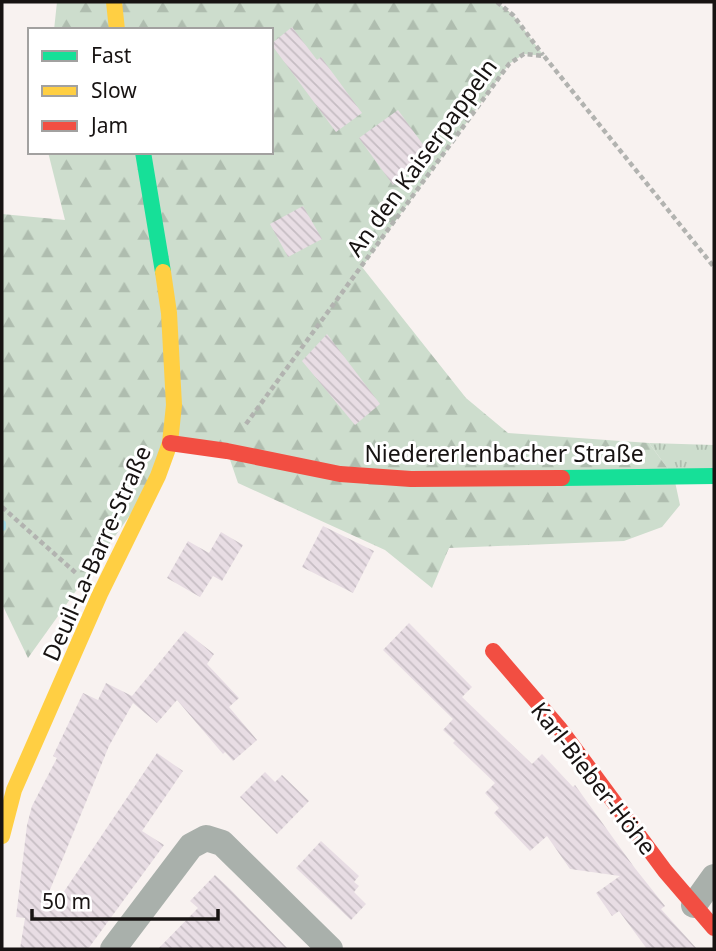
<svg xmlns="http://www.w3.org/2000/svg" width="716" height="951" font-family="'Noto Sans',sans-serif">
<defs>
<pattern id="grass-tufts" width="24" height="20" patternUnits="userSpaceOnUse" patternTransform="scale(1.75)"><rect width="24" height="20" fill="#cdddcd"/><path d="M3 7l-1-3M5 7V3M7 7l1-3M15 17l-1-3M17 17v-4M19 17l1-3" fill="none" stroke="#afbdaf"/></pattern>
<pattern id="forest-firs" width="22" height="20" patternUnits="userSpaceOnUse" patternTransform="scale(1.75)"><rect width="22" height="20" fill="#cdddcd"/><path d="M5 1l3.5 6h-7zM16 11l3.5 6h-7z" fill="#afbdaf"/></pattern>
<pattern id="building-back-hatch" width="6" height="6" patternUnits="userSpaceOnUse" patternTransform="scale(1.75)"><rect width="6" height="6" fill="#e8dde4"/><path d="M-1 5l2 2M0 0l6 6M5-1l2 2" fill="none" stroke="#c6bdc3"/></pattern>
</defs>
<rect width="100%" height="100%" fill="#f8f2f0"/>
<!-- grass -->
<polygon fill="url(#grass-tufts)" points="649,443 714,445 714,476 674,477"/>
<!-- forest -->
<polygon fill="url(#forest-firs)" points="57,2 497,2 513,15 544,56 524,54 509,64 362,267 466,398 508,433 649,443 674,477 680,505 662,527 624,541 449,548 432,588 385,550 238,483 227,451 170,443 158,476 28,658 2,604 2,214 65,220 48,152 271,152 271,30 54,30"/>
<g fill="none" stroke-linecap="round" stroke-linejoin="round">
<!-- stream -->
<polyline stroke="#a6dee8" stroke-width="8" points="2,524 2,527"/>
</g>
<!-- building -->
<g fill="url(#building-back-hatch)">
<polygon points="292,27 317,60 321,57 362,113 336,132 271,44"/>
<polygon points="398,110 432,157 393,185 359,138"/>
<polygon points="303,206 322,239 288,257 270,224"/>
<polygon points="327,334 380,404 355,425 302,361"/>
<polygon points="323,526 374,551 353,593 302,567"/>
<polygon points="221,532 243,545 222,581 213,576 200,597 167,578 188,541 209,553"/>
<polygon points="409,623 472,687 462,697 532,764 542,754 573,787 575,785 634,867 665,906 661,909 697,949 647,949 619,911 612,916 596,893 620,876 570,869 547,836 530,851 494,813 499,808 485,793 495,783 453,743 455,741 443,730 453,719 383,650"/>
<polygon points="185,631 214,654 207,664 239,698 229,707 257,740 233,761 225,752 223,754 177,700 157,723 133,703 109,746 47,897 57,902 157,753 183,771 142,831 164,845 88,949 20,949 25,918 16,917 27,825 32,806 57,758 53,756 83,693 98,700 106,683 132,696"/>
<polygon points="265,772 275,782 282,775 309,801 277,834 240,797"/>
<polygon points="321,841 359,876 354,882 359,886 354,892 366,904 351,920 296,868"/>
<polygon points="215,875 230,889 288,949 158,949 198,908 190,901"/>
</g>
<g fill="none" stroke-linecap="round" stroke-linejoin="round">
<!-- path -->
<g stroke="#b2b3b0" stroke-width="4.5" stroke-dasharray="5 3.5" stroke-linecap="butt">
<polyline points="497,2 513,15 543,55"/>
<polyline points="246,424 509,64 524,54 544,56 714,267"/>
<polyline points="2,507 77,574"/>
</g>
<!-- street -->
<g stroke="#a9b0ab" stroke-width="26">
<polyline points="694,905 714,877"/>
<polyline points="113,949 191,846 206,838 222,843 330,949"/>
</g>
<!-- fast -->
<g stroke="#16e098" stroke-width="16">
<polyline points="143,152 163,272"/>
<polyline points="562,478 714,476"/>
</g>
<!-- slow -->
<g stroke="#ffcf43" stroke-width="16">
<polyline points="114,2 117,30"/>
<polyline points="2,836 14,790 100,594 158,476 170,443 174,405 169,313 163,272"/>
</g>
<!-- jam -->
<g stroke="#f24e42" stroke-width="16">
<polyline points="170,443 227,451 340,474 411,479 562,478"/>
<polyline points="493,651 560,729 665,871 714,928"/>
</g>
</g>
<g text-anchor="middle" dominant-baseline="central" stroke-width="6" stroke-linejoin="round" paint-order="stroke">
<!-- street labels -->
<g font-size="23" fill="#171312" stroke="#fff">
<text transform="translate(421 157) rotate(-54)">An den Kaiserpappeln</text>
<text x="504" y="453">Niedererlenbacher Straße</text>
<text transform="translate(96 553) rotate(-66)">Deuil-La-Barre-Straße</text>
<text transform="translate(594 778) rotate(52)">Karl-Bieber-Höhe</text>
</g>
</g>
<!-- border -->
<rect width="716" height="951" fill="none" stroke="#171312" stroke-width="7"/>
<!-- legend -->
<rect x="28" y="28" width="245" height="126" fill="#ffffff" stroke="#a2a1a0" stroke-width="2"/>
<rect x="42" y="51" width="35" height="10" fill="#16e098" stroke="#a2a1a0" stroke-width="2"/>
<text x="91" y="63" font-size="21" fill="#171312">Fast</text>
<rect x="42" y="86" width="35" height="10" fill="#ffcf43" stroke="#a2a1a0" stroke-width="2"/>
<text x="91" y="98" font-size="21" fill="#171312">Slow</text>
<rect x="42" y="121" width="35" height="10" fill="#f24e42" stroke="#a2a1a0" stroke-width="2"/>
<text x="91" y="133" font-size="21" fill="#171312">Jam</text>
<!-- scale -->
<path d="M32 909v10h186v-10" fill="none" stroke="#171312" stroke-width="3.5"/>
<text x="42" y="909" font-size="21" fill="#171312" stroke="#ffffff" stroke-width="5" paint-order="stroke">50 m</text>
</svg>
